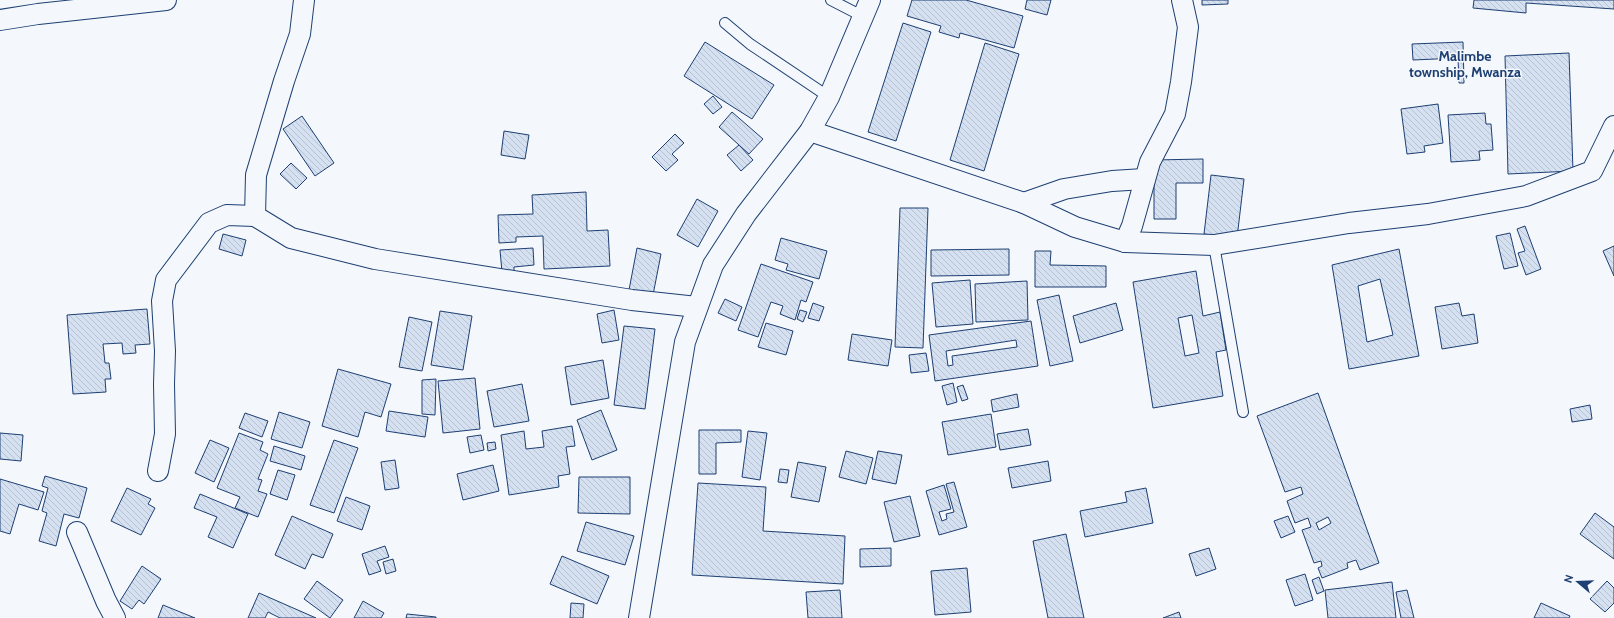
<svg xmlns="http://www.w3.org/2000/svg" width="1614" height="618" font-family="Cabin,sans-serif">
<defs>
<pattern id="building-back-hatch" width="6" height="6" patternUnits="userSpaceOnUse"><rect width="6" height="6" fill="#d5e0f0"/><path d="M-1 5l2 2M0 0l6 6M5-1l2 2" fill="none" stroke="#b6c1d1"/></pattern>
</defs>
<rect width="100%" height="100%" fill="#f4f7fb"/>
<!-- building -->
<g fill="url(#building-back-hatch)" stroke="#1d3f73" fill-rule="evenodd">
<polygon points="912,0 966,0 1023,16 1014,48 960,33 959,38 939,32 941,26 907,16"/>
<polygon points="1027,0 1051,0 1047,15 1025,9"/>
<polygon points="1202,0 1228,0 1228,4 1202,5"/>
<polygon points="1474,0 1614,0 1614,9 1526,3 1526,13 1473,8"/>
<polygon points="903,23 931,32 896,141 868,132"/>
<polygon points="705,42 774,85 752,119 684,76"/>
<polygon points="1463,42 1464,83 1459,83 1458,58 1413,60 1412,44"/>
<polygon points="985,43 1019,54 984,171 950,160"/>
<polygon points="1569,53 1573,171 1508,174 1505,56"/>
<polygon points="713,96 722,107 713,114 704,104"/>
<polygon points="1438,104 1443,143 1424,146 1425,152 1407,154 1401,109"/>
<polygon points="732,112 763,139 749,154 719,127"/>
<polygon points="1485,113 1486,124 1491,124 1493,150 1479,151 1480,160 1451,162 1448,115"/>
<polygon points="302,116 334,163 315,176 283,129"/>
<polygon points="504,131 529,135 525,159 501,155"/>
<polygon points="675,134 684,143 672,154 678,160 666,171 652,157"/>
<polygon points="739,145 753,160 741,171 727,155"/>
<polygon points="1203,159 1203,183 1176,183 1176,219 1154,219 1154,160"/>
<polygon points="291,163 307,178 296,189 280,174"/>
<polygon points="1211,175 1244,179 1237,238 1204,234"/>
<polygon points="586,192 587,231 608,230 610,266 544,269 543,236 516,237 516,242 499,243 498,215 533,214 532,195"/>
<polygon points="697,199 718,211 698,247 677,235"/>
<polygon points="900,208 928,208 923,348 895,347"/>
<polygon points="1525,226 1541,269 1526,275 1518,253 1525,251 1517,229"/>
<polygon points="1510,233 1518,266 1504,269 1496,236"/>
<polygon points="223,234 246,240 242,256 219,249"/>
<polygon points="781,238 827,251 819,279 786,270 788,264 775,260"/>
<polygon points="1614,246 1614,276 1603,251"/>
<polygon points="533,248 534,265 514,267 514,271 502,272 500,250"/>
<polygon points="637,248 661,254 653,295 629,290"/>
<polygon points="1009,249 1009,275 931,276 931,250"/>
<path d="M1399 249 1419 356 1349 369 1332 265ZM1380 279 1393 335 1367 342 1358 286Z"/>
<polygon points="1035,251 1051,251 1050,265 1106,266 1106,287 1035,287"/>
<polygon points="761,264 813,282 806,302 801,300 795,320 780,314 783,306 771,302 758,337 738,330"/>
<path d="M1196 271 1203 316 1220 312 1226 350 1216 352 1223 396 1153 408 1133 282ZM1192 315 1199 353 1185 356 1178 318Z"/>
<polygon points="970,280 973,324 936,327 932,283"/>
<polygon points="1027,281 1028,320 976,322 975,284"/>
<polygon points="1059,295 1073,361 1050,366 1037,300"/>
<polygon points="725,299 742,307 736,321 718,313"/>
<polygon points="813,303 824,307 819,321 808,318"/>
<polygon points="1116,303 1123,330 1080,343 1073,316"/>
<polygon points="1459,303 1462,316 1474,314 1478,343 1442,349 1435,307"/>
<polygon points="147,309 150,344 135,345 136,353 123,354 122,343 103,344 105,363 109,363 111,379 105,379 106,392 73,394 67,315"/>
<polygon points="614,310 619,340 602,343 597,314"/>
<polygon points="800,310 807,312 803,322 797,319"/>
<polygon points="440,311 472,316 463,370 431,365"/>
<polygon points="409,317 432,322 422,371 399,367"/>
<path d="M1031 321 1038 366 935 381 929 335ZM1016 340 1017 347 952 356 953 365 948 366 946 351Z"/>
<polygon points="766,323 793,331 786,355 758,347"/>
<polygon points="624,326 655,329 645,409 614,405"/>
<polygon points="852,334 892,340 888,366 848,360"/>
<polygon points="926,353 929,371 911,373 909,355"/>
<polygon points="603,360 609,398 571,405 565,367"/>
<polygon points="338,369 391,384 381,417 365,412 358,437 322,426"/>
<polygon points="475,378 480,429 443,433 438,381"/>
<polygon points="436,379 435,415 422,414 422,380"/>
<polygon points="953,383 957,402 947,405 942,386"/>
<polygon points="522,384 529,421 494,427 487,391"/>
<polygon points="963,385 968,399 962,401 957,387"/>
<path d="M1318 393 1379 563 1360 570 1356 560 1347 563 1348 568 1322 578 1318 568 1322 566 1321 561 1314 563 1302 530 1311 527 1308 518 1295 523 1287 501 1303 494 1301 487 1285 492 1257 416ZM1328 517 1331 523 1319 530 1316 523Z"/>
<polygon points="1017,394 1019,407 993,412 991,400"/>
<polygon points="1590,405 1592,419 1572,422 1570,409"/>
<polygon points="601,410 617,450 592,460 577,420"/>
<polygon points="389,411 428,417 425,437 386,431"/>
<polygon points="279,412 310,422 302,448 271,439"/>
<polygon points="245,413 268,421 262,437 239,428"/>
<polygon points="991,414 996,447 948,455 942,422"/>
<polygon points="572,426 575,446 566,447 570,474 558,476 559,487 509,495 501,435 524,431 526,449 544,447 542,431"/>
<polygon points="1028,429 1031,445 1000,450 997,434"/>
<polygon points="699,430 741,430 741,442 716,443 716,474 699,474"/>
<polygon points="748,431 767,433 760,480 742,477"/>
<polygon points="0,433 23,435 21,461 0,459"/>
<polygon points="239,433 263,442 260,450 268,454 258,479 262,480 258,491 267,494 258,517 235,508 240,497 217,488"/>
<polygon points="481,435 484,450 470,453 467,437"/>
<polygon points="210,440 229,448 214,482 195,473"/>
<polygon points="334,440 358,448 334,513 310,505"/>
<polygon points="495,442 496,449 488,451 487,443"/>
<polygon points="274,446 305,456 301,470 270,461"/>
<polygon points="846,451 873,458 866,484 839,477"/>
<polygon points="878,451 902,455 896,484 872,479"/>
<polygon points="395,460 399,488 385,490 381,462"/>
<polygon points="1048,461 1051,481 1012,488 1008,468"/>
<polygon points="798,462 826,467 819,502 791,497"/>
<polygon points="493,465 499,491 463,500 457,474"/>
<polygon points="780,469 789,470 787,483 778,482"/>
<polygon points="278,470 295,475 287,500 270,494"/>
<polygon points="45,476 87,488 79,518 64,514 56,546 39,541 47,513 42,511 48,488 42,486"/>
<polygon points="579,477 630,477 630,514 578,513"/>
<polygon points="0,479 44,492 38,510 19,504 10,534 0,531"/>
<polygon points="954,482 967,527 939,535 926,491 944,485 951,509 939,512 942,521 947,519 946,514 954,512 946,484"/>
<polygon points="698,483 766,487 763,531 845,536 843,584 692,575"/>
<polygon points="127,488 151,499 148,504 155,508 141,535 111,521"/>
<polygon points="1146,488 1153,523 1085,537 1080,511 1127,502 1125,492"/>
<polygon points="200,494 248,514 233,548 208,537 217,517 194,508"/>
<polygon points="910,496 920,536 894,542 884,502"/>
<polygon points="346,497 370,506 362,530 337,521"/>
<polygon points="1595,513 1614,527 1614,559 1580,534"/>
<polygon points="292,516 333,534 323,558 312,554 305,569 275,555"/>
<polygon points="1288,516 1295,532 1281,538 1274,521"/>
<polygon points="586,522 634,536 625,565 577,551"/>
<polygon points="1066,534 1084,618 1048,618 1033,541"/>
<polygon points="385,546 389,557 377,561 381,571 369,575 362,554"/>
<polygon points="891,548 891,566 860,567 860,549"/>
<polygon points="1209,548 1216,569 1196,576 1189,554"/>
<polygon points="562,556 609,576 597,604 550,584"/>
<polygon points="393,559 396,571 386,574 383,562"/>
<polygon points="142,566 161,579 144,604 139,600 132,609 120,601"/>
<polygon points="967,568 971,612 935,615 931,571"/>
<polygon points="1305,574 1313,600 1295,606 1286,580"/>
<polygon points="1319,577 1324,591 1317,594 1312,580"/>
<polygon points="317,581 343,600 330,618 304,599"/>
<polygon points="1607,581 1614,588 1614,603 1605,612 1590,599"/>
<polygon points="1392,582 1396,618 1328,618 1325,590"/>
<polygon points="840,590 842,618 808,618 806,592"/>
<polygon points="1407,590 1414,618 1401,618 1396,592"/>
<polygon points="259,593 316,618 280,618 268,612 265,618 248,618"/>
<polygon points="363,601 384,613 381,618 354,618"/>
<polygon points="571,603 584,604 583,618 570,618"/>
<polygon points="1541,603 1570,616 1569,618 1534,618"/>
<polygon points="163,605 195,618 158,618"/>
<polygon points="1179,612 1181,618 1163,618"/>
<polygon points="407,614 436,617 436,618 406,618"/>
</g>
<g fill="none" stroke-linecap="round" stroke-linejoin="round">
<defs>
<g id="lane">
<polyline points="831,0 864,17"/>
<polyline points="725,23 750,44 829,97"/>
<polyline points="1214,245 1243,412"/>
</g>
<g id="street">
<polyline points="304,0 300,34 284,81 256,175 255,216 291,238 375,259 632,300 697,307"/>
<polyline points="0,20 38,14 166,0"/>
<polyline points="810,131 1024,203 1075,227 1125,242 1214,245 1349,223 1428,214 1526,196 1592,171 1614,126"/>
<polyline points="1024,203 1064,189 1112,181 1144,179"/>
<polyline points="1125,242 1132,226 1150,162 1175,114 1181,82 1188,27 1182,0"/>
<polyline points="158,471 165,434 164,384 165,351 162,301 166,280 209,223 227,215 255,216"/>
<polyline points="77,532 106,601 115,618"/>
<polyline points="639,618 685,342 713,265 746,214 810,131 829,97 870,0"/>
</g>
</defs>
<!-- lane casing -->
<use href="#lane" stroke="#1d3f73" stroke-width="12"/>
<!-- street casing -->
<use href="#street" stroke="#1d3f73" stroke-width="22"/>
<!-- lane -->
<use href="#lane" stroke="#f4f7fb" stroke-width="10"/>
<!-- street -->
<use href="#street" stroke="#f4f7fb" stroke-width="20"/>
</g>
<g text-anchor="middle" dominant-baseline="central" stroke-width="3" stroke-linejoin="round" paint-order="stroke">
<!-- quarter labels -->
<g font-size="14" font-weight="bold" fill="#1d3f73" stroke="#f4f7fb">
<text x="1465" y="56">Malimbe<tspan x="1465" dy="16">township, Mwanza</tspan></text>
</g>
</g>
<!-- north arrow -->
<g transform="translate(1578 582) rotate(289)" stroke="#f4f7fb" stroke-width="3" paint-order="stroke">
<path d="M0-3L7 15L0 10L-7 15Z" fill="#1d3f73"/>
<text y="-6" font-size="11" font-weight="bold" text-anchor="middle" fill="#1d3f73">N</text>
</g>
</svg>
